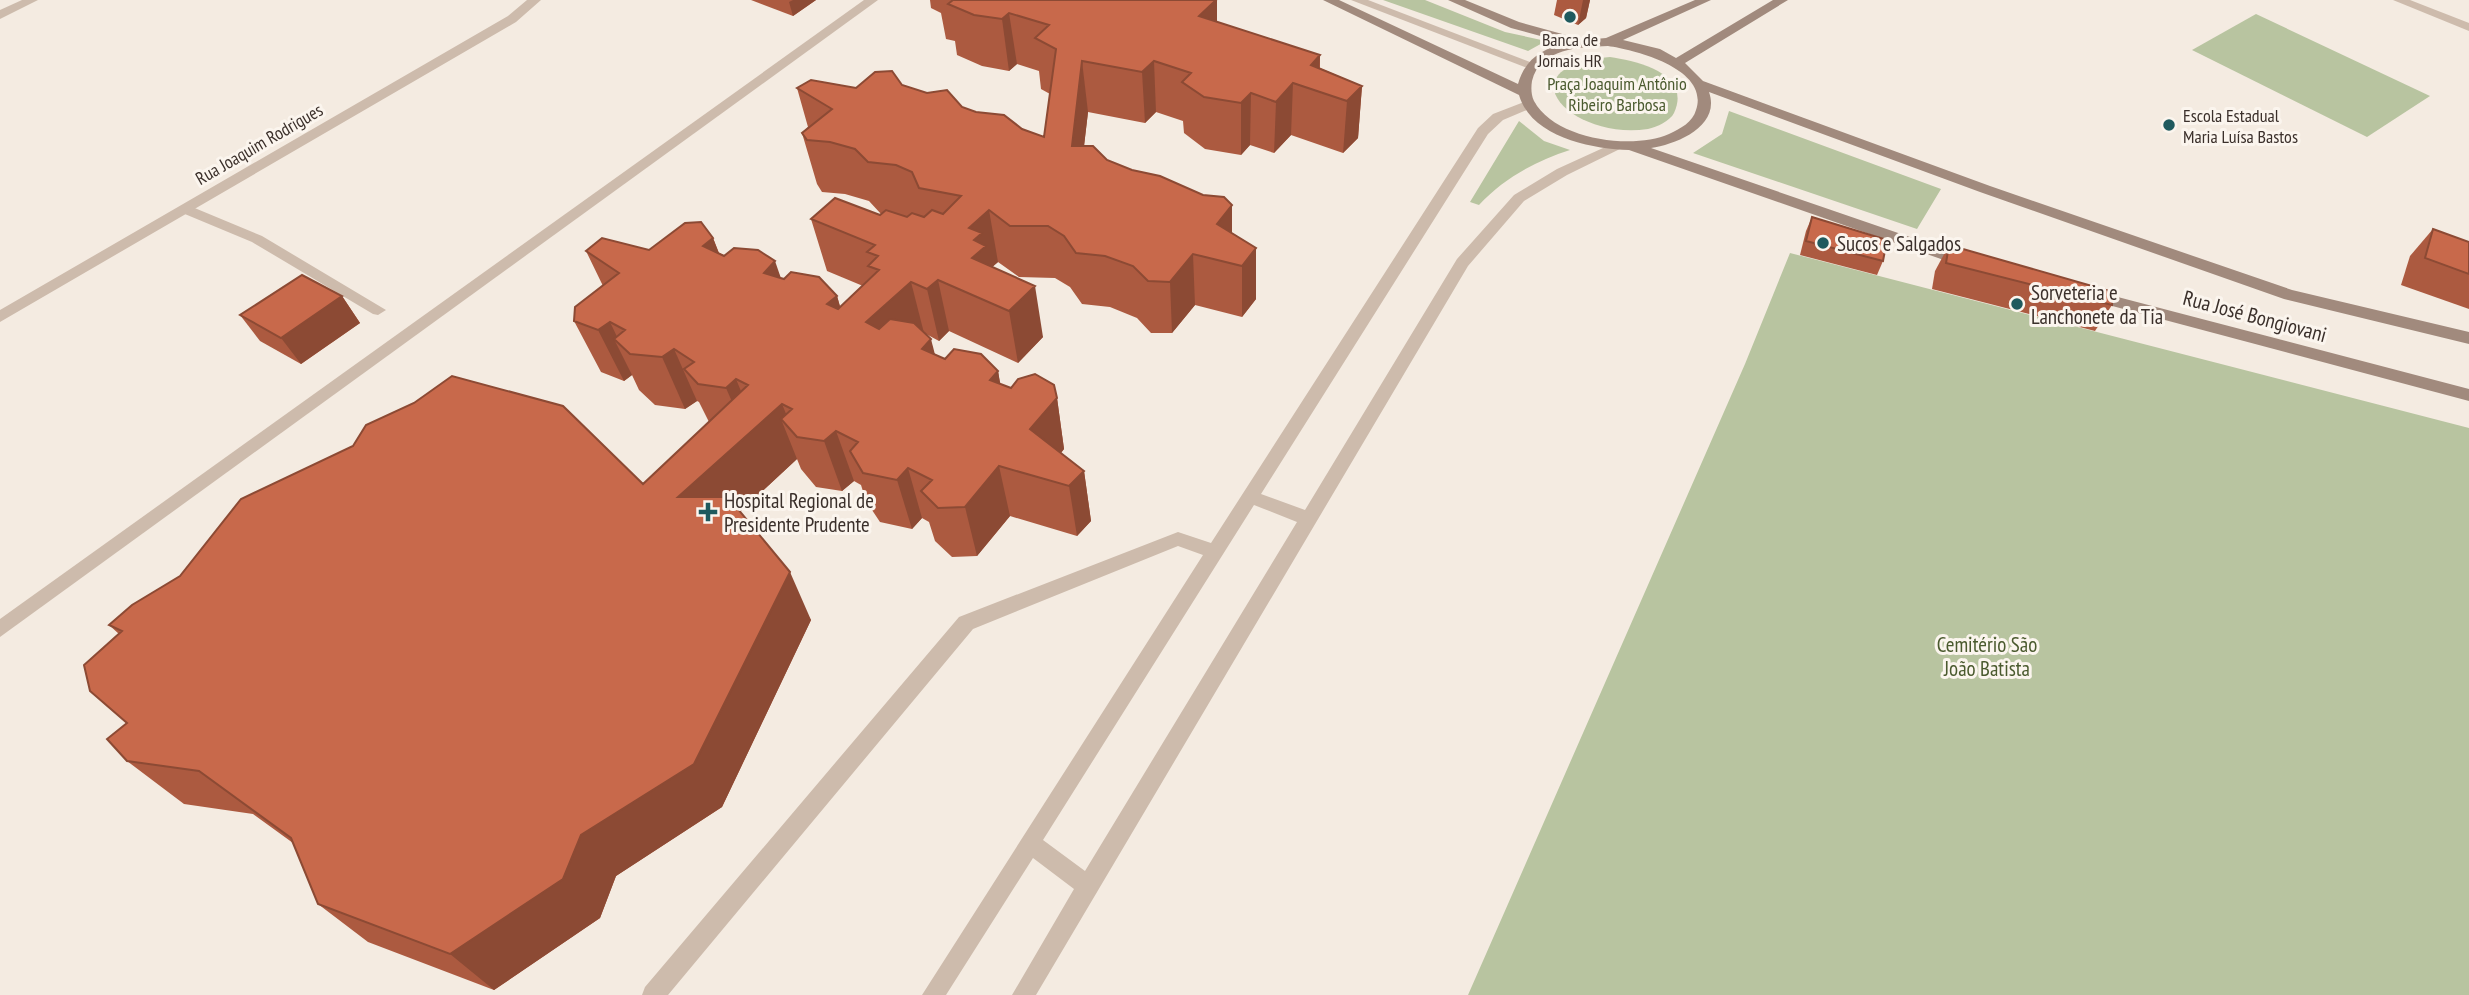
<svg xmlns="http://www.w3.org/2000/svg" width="2469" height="995" font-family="'PT Sans Narrow',sans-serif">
<rect width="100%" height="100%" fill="#f4ebe1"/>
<!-- green -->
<g fill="#b8c4a0">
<polygon points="1383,0 1425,0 1505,32 1546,41 1528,51"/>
<polygon points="2256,14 2430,96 2367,137 2192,50"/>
<path d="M1610 57C1638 61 1692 74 1674 113 1670 121 1657 127 1648 129 1571 141 1501 67 1610 57Z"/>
<polygon points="1729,111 1941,189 1917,229 1693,153 1722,134"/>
<path d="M1519 121 1544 141 1570 150C1536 161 1504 178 1479 205L1470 202Z"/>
<polygon points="1790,253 2469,428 2469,995 1468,995 1745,364"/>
</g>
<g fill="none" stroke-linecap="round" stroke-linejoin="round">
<!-- lane -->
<g fill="#cdbbac" fill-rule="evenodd">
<polygon points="864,0 878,0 0,637 0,619"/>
<polygon points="1351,0 1368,0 1538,65 1532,69 1527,68"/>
<path d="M1529 100 1536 104 1534 107 1503 120 1488 134 1261 494 1305 510 1457 259 1514 195 1557 169 1614 143H1624L1626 146 1567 175 1524 201 1468 266 1036 995H1012L1074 889 1033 858 946 995H922L1203 555 1178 546 973 629 668 995H642L645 987 959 617 1178 532 1211 543 1478 128 1493 114ZM1254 505 1297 522 1085 871 1043 840Z"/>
<polygon points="185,204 262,236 386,310 378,315 373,314 252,242 180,212 178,209"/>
</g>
<!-- street -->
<g fill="#cdbbac" fill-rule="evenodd">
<polygon points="22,0 38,0 0,19 0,10"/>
<polygon points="527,0 541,0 516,22 0,322 0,310 508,16"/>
<polygon points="2393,0 2410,0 2469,23 2469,31"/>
</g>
<!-- secondary -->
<g fill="#a18a7d" fill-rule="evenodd">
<path d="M1323 0H1339L1518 84C1525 59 1542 49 1566 43L1511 28 1448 0H1465L1519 22 1584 40 1606 38 1695 0H1711L1623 40 1660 49 1676 58 1773 0H1788L1685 63 1703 81 1990 186 2292 290 2469 332V344L2284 299 1980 192 1709 92C1721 126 1677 144 1651 148L1971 258 1974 262 1971 266H1961L1629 150C1591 149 1531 137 1519 95ZM1608 46C1636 50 1710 69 1696 110 1693 122 1680 129 1669 134 1633 150 1555 140 1534 101 1531 95 1531 87 1532 81 1540 48 1580 47 1608 46Z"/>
<polygon points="2091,290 2469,389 2469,401 2086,299 2083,295 2086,291"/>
</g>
</g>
<!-- wall -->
<g fill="#ac5a40">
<polygon points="751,0 816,0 793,16"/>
<polygon points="930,0 1217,0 1217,22 1320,55 1320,68 1362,86 1358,138 1343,153 1291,135 1274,153 1250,145 1241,155 1205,149 1184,133 1183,121 1156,112 1145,123 1088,112 1084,146 1107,160 1132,170 1232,205 1232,233 1256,248 1256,299 1242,317 1195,305 1172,333 1151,333 1137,318 1110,307 1082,304 1070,287 1055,278 1019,277 998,262 992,267 1043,337 1018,363 949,331 939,341 926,334 935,355 945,359 998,371 1000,384 1011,388 1057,398 1064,449 1061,453 1084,471 1091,521 1077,536 1010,516 977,556 952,557 935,541 929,522 922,518 912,529 880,522 866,501 861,485 854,481 842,491 816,487 801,469 797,459 740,512 811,620 722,807 616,876 600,918 494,990 368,942 318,904 293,843 253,814 184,804 127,761 127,723 119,634 109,625 643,484 709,422 699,402 697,401 685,409 655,405 639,390 632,375 624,381 601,372 574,321 603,286 586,251 649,250 713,238 719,253 781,279 837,296 840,307 863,286 827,271 811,219 881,214 869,201 845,194 822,192 817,184 802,133 808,127 797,88 856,88 902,85 1044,137 1050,94 1041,89 1039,71 1017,64 1009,71 982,66 957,55 955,41 946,39 941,13 931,8"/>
<polygon points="1557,0 1590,0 1586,18 1578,25 1554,15"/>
<polygon points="1812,217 1883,261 1877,275 1800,255 1806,231"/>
<polygon points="2433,229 2469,242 2469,309 2401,285 2410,256"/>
<polygon points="1949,245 2112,305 2095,331 1932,289 1935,271"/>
<polygon points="342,296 360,323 301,364 260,341 240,315"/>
</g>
<!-- shaded-wall -->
<g fill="#8c4a34">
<polygon points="793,0 816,0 793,16 789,2"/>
<polygon points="1217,0 1217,51 1199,16"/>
<polygon points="1583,0 1590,0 1586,18 1578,25"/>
<polygon points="1009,13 1017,64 1009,71 1002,19"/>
<polygon points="1320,55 1318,92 1311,65"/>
<polygon points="1082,61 1088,112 1078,198 1072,146"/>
<polygon points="1154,61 1156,112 1145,123 1142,72"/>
<polygon points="1293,83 1291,135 1274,153 1276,102"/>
<polygon points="1362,86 1358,138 1343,153 1347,101"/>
<polygon points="1251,93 1250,145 1241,155 1241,103"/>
<polygon points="1232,205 1232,257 1217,224"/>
<polygon points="989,210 998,262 990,269 972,258 969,228"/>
<polygon points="713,238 733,290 703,246"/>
<polygon points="1256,248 1256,299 1242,317 1242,266"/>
<polygon points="1193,254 1195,305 1172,333 1170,282"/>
<polygon points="775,261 793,313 764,273"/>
<polygon points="938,280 949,331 939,341 927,289"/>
<polygon points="911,282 924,333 881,374 866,322"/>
<polygon points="1035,286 1043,337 1018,363 1009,311"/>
<polygon points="342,296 360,323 301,364 281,338"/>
<polygon points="837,296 852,347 827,304"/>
<polygon points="610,322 621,345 614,339 632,375 624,381 598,330"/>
<polygon points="931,339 944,390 922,349"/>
<polygon points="674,349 697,401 685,409 662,357"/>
<polygon points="998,371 1007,421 990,380"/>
<polygon points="736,379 756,428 782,404 793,431 781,419 797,459 703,546 678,497 747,436 726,388"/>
<polygon points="1057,398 1064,449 1040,478 1030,429"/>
<polygon points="836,431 854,481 842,491 824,441"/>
<polygon points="999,466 1010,516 977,556 965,507"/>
<polygon points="908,468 922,518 912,529 897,480"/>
<polygon points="1084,471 1091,521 1077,536 1069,486"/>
<polygon points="790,572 811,620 722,807 616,876 600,918 494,990 450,954"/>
</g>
<!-- building -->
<g fill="#c8694b" stroke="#8c4a34" stroke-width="2">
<polygon points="953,0 1216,0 1199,16 1320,55 1311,65 1362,86 1347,101 1293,83 1276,102 1251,93 1241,103 1204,97 1182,82 1191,73 1154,61 1142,72 1082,61 1072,146 1093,146 1107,160 1132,170 1160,176 1203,195 1224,197 1232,205 1217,224 1256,248 1242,266 1193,254 1170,282 1148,281 1133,266 1105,256 1076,253 1064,236 1048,226 1010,226 989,210 969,228 982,233 974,240 986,246 972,258 1035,286 1009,311 938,280 927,289 911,282 866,322 879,329 890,319 914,323 931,339 922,349 945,359 954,349 981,354 998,371 990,380 1011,388 1018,379 1035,374 1054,385 1057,398 1030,429 1084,471 1069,486 999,466 965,507 938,508 921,491 932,480 908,468 897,480 863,473 850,451 858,442 836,431 824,441 797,437 781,419 792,409 782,404 678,497 728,497 790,572 694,764 581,835 563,879 450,954 318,904 291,838 199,771 127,761 107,739 127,723 90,691 84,665 122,631 109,625 132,605 180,576 241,499 353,446 366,425 414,403 452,376 563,406 643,484 748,385 736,379 726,388 698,384 684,369 694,362 674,349 662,357 630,354 614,339 625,330 610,322 598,330 574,321 575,307 619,273 586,251 602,238 649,250 685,223 701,222 713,238 703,246 724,256 734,248 758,250 775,261 764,273 784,279 791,272 819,277 837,296 827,304 838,309 879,270 868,266 878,256 867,252 875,245 811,219 835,198 880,215 886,210 907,217 912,213 924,217 932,210 943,214 961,196 919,188 912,172 896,165 868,162 855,149 830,142 807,140 802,133 832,109 797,88 811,80 856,88 875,72 892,71 902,85 927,93 947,90 962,107 976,112 1004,115 1022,129 1044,137 1056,49 1035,38 1049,25 1009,13 1002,19 974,15 948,4"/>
<polygon points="1812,217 1887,240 1883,261 1806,241"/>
<polygon points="2433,229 2469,242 2469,274 2425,258"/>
<polygon points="1949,245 2113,292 2112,305 1946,263"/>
<polygon points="302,275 342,296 281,338 240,315"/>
</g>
<!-- markers -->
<g fill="#1f5a5e" stroke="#fbf5ee" stroke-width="2.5">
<circle cx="1570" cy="17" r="7"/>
<circle cx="2169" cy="125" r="7"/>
<circle cx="1823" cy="243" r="7"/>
<circle cx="2017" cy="304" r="7"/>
<path d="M704.5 501.5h7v7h7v7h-7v7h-7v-7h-7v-7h7z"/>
</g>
<g text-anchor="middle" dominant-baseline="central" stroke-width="6" stroke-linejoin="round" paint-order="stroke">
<!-- far-poi labels -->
<g font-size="18" fill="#3b302b" stroke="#fbf5ee">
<text x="1570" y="39">Banca de<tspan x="1570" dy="21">Jornais HR</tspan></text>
<text x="2183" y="115" text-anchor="start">Escola Estadual<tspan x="2183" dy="21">Maria Luísa Bastos</tspan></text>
</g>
<!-- far-park labels -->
<g font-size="18" fill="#4a5a2e" stroke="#fbf5ee">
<text x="1617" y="83">Praça Joaquim Antônio<tspan x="1617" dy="21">Ribeiro Barbosa</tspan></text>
</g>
<!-- far-street labels -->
<g font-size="18" fill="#3b302b" stroke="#fbf5ee">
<text transform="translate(259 144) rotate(-30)">Rua Joaquim Rodrigues</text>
</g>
<!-- poi labels -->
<g font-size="21" fill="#3b302b" stroke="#fbf5ee" text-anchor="start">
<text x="1837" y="243">Sucos e Salgados</text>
<text x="2031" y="292">Sorveteria e<tspan x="2031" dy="24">Lanchonete da Tia</tspan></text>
<text x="724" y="500">Hospital Regional de<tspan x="724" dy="24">Presidente Prudente</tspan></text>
</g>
<!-- street labels -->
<g font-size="21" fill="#3b302b" stroke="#fbf5ee">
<text transform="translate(2255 316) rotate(15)">Rua José Bongiovani</text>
</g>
<!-- park labels -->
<g font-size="21" fill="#4a5a2e" stroke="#fbf5ee">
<text x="1987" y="644">Cemitério São<tspan x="1987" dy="24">João Batista</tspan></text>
</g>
</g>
</svg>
